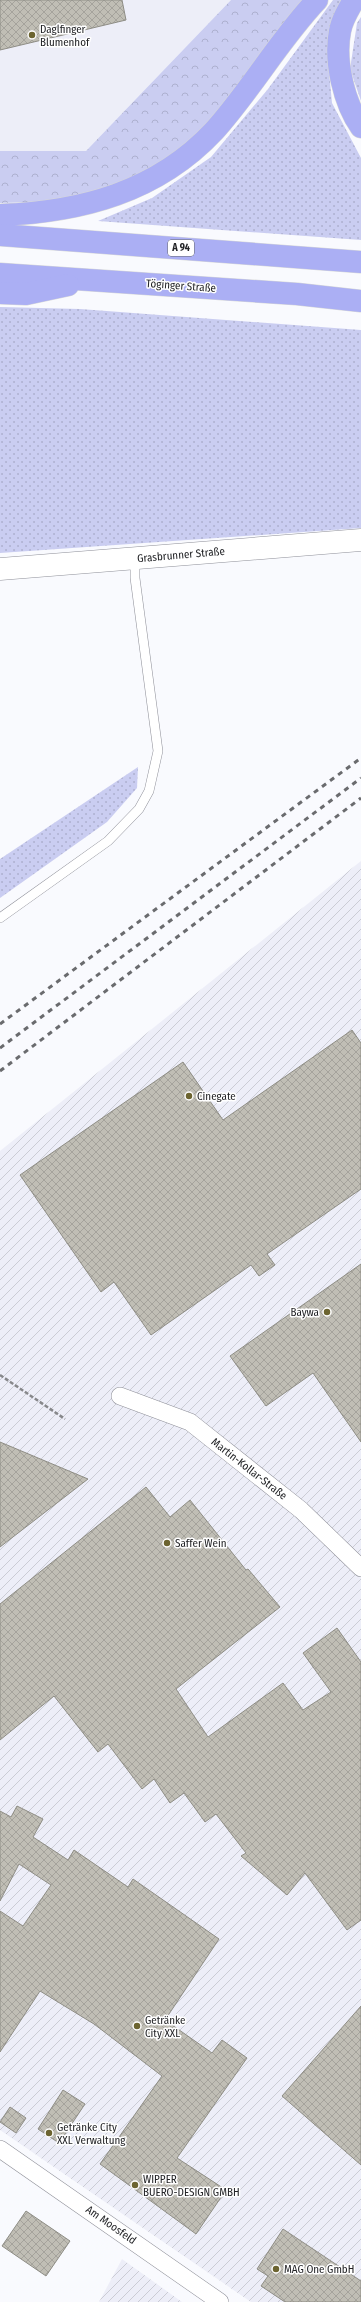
<svg xmlns="http://www.w3.org/2000/svg" width="361" height="2302" font-family="'Fira Sans Condensed',sans-serif">
<defs>
<pattern id="industrial-furrows" width="10" height="10" patternUnits="userSpaceOnUse"><rect width="10" height="10" fill="#edeef8"/><path d="M-1 1l2-2M0 10L10 0M9 11l2-2" fill="none" stroke="#cbccd5"/></pattern>
<pattern id="grass-dots" width="8" height="8" patternUnits="userSpaceOnUse"><rect width="8" height="8" fill="#cacdf1"/><path d="M2 2h.1M6 6h.1" fill="none" stroke="#adb0cf" stroke-width="1.8" stroke-linecap="round"/></pattern>
<pattern id="forest-crowns" width="20" height="18" patternUnits="userSpaceOnUse"><rect width="20" height="18" fill="#cacdf1"/><path d="M2 6a3 3 0 1 1 6 0M12 15a3 3 0 1 1 6 0" fill="none" stroke="#adb0cf"/></pattern>
<pattern id="building-cross-hatch" width="8" height="8" patternUnits="userSpaceOnUse"><rect width="8" height="8" fill="#c0beb5"/><path d="M0 0l8 8M0 8l8-8" fill="none" stroke="#a5a39c"/></pattern>
</defs>
<rect width="100%" height="100%" fill="#f9fafe"/>
<!-- built -->
<polygon fill="#edeef8" points="0,0 231,0 86,151 0,151"/>
<!-- industrial -->
<g fill="url(#industrial-furrows)">
<polygon points="361,861 361,2302 251,2302 0,2130 0,1151"/>
<polygon points="122,2259 182,2302 99,2302"/>
</g>
<!-- grass -->
<g fill="url(#grass-dots)">
<polygon points="333,0 345,0 327,50 332,103 361,158 361,240 98,221 152,198 211,157 268,89"/>
<polygon points="361,17 361,101 350,69 357,23"/>
<polygon points="0,307 80,309 361,330 361,528 0,553"/>
<polygon points="138,767 137,788 107,822 0,898 0,859"/>
</g>
<!-- forest -->
<polygon fill="url(#forest-crowns)" points="231,0 303,0 196,138 155,171 92,196 38,202 0,203 0,151 86,151"/>
<!-- building -->
<g fill="url(#building-cross-hatch)" stroke="#8e8d85">
<polygon points="0,0 122,0 126,20 0,50"/>
<polygon points="352,1030 361,1043 361,1189 267,1254 275,1265 259,1276 251,1265 151,1335 114,1282 101,1292 20,1175 183,1062 223,1120"/>
<polygon points="361,1264 361,1442 313,1373 266,1406 230,1356"/>
<polygon points="0,1442 88,1479 0,1547"/>
<polygon points="146,1487 170,1517 190,1500 246,1570 248,1569 280,1607 176,1689 208,1737 283,1683 303,1710 331,1692 303,1653 337,1628 361,1662 361,1920 347,1930 305,1873 287,1895 241,1856 246,1853 216,1814 205,1822 184,1793 170,1803 154,1779 142,1789 108,1744 98,1752 54,1696 0,1740 0,1604"/>
<polygon points="17,1806 43,1819 33,1837 68,1860 74,1850 128,1887 133,1879 219,1939 165,2020 212,2053 222,2040 247,2058 177,2158 226,2190 196,2234 100,2164 162,2076 94,2024 40,1991 0,2052 0,1911 23,1926 51,1885 19,1864 0,1901 0,1811 11,1817"/>
<polygon points="361,2006 361,2165 282,2096"/>
<polygon points="63,2090 85,2104 59,2143 38,2129"/>
<polygon points="10,2107 26,2118 16,2133 0,2122"/>
<polygon points="26,2211 70,2241 46,2276 2,2246"/>
<polygon points="283,2229 361,2281 361,2302 285,2302 261,2286 268,2276 257,2269"/>
</g>
<g fill="none" stroke-linecap="round" stroke-linejoin="round">
<defs>
<polyline id="service" points="0,918 108,841 139,809 149,791 158,751 135,578 135,559"/>
<g id="minor">
<polyline points="120,1396 190,1422 301,1510 361,1568"/>
<polyline points="0,2149 220,2302"/>
</g>
<polyline id="tertiary" points="0,569 361,540"/>
<g id="motorway">
<path d="M354 0C348 10 342 20 340 31 334 61 344 103 361 127"/>
<path d="M0 215C81 212 157 192 214 131 251 90 279 40 317 0"/>
<polyline points="0,235 361,262"/>
<polyline points="0,274 297,294 361,301"/>
<polyline points="0,293 26,294 68,285"/>
</g>
</defs>
<!-- service casing -->
<use href="#service" stroke="#8f9099" stroke-width="10"/>
<!-- minor casing -->
<use href="#minor" stroke="#8f9099" stroke-width="18"/>
<!-- tertiary casing -->
<use href="#tertiary" stroke="#8f9099" stroke-width="23"/>
<!-- motorway casing -->
<use href="#motorway" stroke="#d7d8d8" stroke-width="23"/>
<!-- path -->
<polyline stroke="#87888b" stroke-width="2.5" stroke-dasharray="4 2" stroke-linecap="butt" points="0,1375 65,1419"/>
<!-- service -->
<use href="#service" stroke="#fff" stroke-width="9"/>
<!-- minor -->
<use href="#minor" stroke="#fff" stroke-width="17"/>
<!-- tertiary -->
<use href="#tertiary" stroke="#fff" stroke-width="22"/>
<!-- motorway -->
<use href="#motorway" stroke="#abaff4" stroke-width="22"/>
<!-- rail -->
<g stroke="#6a6b6e" stroke-width="3" stroke-dasharray="5 5" stroke-linecap="butt">
<polyline points="0,1024 361,758"/>
<polyline points="0,1048 361,778"/>
<polyline points="0,1071 361,798"/>
</g>
</g>
<!-- markers -->
<g fill="#6c6430" stroke="#fff" stroke-width="1.5">
<circle cx="32" cy="35" r="4"/>
<circle cx="189" cy="1096" r="4"/>
<circle cx="327" cy="1312" r="4"/>
<circle cx="167" cy="1543" r="4"/>
<circle cx="137" cy="2026" r="4"/>
<circle cx="49" cy="2133" r="4"/>
<circle cx="135" cy="2185" r="4"/>
<circle cx="276" cy="2269" r="4"/>
</g>
<g text-anchor="middle" dominant-baseline="central" stroke-width="3" stroke-linejoin="round" paint-order="stroke">
<!-- shield labels -->
<rect fill="#fff" stroke="#656668" stroke-width="1" x="168" y="240" width="26" height="16" rx="3"/>
<g font-size="10" font-weight="bold" fill="#232427">
<text x="181" y="248">A 94</text>
</g>
<!-- poi labels -->
<g font-size="11" fill="#232427" stroke="#fff" text-anchor="start">
<text x="40" y="29">Daglfinger<tspan x="40" dy="13">Blumenhof</tspan></text>
<text x="197" y="1096">Cinegate</text>
<text x="319" y="1312" text-anchor="end">Baywa</text>
<text x="175" y="1543">Saffer Wein</text>
<text x="145" y="2020">Getränke<tspan x="145" dy="13">City XXL</tspan></text>
<text x="57" y="2127">Getränke City<tspan x="57" dy="13">XXL Verwaltung</tspan></text>
<text x="143" y="2179">WIPPER<tspan x="143" dy="13">BUERO-DESIGN GMBH</tspan></text>
<text x="284" y="2269">MAG One GmbH</text>
</g>
<!-- street labels -->
<g font-size="11" fill="#232427" stroke="#fff">
<text transform="translate(181 286) rotate(4)">Töginger Straße</text>
<text transform="translate(181 555) rotate(-5)">Grasbrunner Straße</text>
<text transform="translate(249 1469) rotate(38)">Martin-Kollar-Straße</text>
<text transform="translate(111 2225) rotate(35)">Am Moosfeld</text>
</g>
</g>
</svg>
